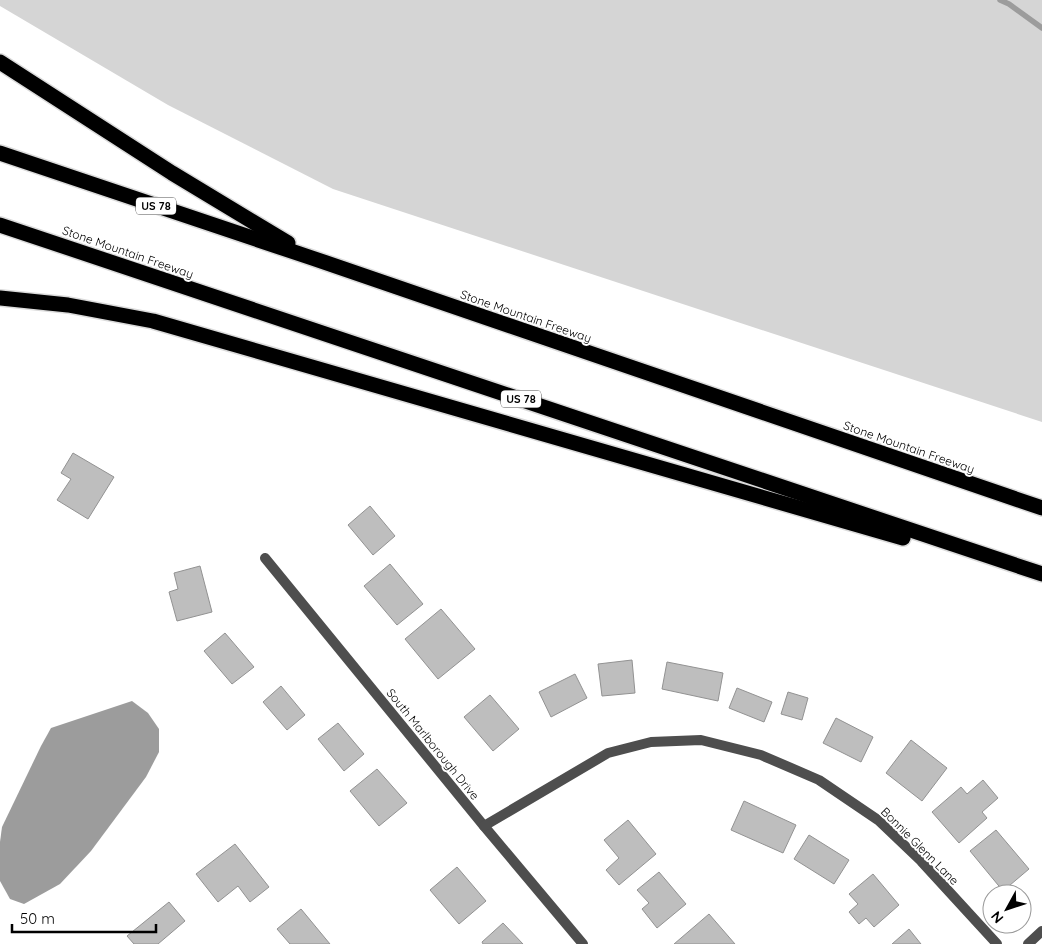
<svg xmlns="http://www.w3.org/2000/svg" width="1042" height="944" font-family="Quicksand,sans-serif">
<rect width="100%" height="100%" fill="#fff"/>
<!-- green -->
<polygon fill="#d5d5d5" points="0,0 1042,0 1042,422 333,189 168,105 0,6"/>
<!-- water -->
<polygon fill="#9c9c9c" points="132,701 148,713 159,729 159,752 146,777 91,851 60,884 24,904 10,899 0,881 0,842 2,827 41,746 51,728"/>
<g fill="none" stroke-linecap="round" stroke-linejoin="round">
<!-- stream -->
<polyline stroke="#9c9c9c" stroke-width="5.5" points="1000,0 1009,4 1042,28"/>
</g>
<!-- building -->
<g fill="#bebebe" stroke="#929292">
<polygon points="73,453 114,477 88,519 57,500 71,479 61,473"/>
<polygon points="370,506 395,536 373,555 348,525"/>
<polygon points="390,564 423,604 397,625 364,586"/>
<polygon points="200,566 212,612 177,621 169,592 178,589 174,573"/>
<polygon points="441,609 475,649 438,679 405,639"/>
<polygon points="225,633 254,667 232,684 204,651"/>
<polygon points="632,660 635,693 602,696 598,664"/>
<polygon points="667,662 723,673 718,701 662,689"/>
<polygon points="575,674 587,698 551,717 539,692"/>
<polygon points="281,686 305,715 287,730 263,702"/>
<polygon points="737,688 772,702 764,722 729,708"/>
<polygon points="788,692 808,698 802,720 781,714"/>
<polygon points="490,695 519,729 493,751 464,717"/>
<polygon points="836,718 873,737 861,762 823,743"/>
<polygon points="338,723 364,754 344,771 318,739"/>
<polygon points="911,740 947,768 922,801 886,773"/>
<polygon points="377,769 407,803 379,826 350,791"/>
<polygon points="983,780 998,798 982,812 987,818 959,843 932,812 961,787 967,794"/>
<polygon points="744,801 796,825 783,853 731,830"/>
<polygon points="628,820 656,854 619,885 606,870 619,858 604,840"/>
<polygon points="996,830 1029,869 1003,891 970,851"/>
<polygon points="809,835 849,860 834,884 794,859"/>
<polygon points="235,844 269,887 250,902 238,886 218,902 196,874"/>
<polygon points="457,867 486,901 459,924 430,890"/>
<polygon points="659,872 686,904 657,928 642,909 649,903 637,890"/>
<polygon points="873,874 899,905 874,927 866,918 859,924 849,912 858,904 849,894"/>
<polygon points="169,902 185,921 158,944 134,944 127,936"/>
<polygon points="301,909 330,944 290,944 277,929"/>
<polygon points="709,914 735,944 674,944"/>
<polygon points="503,923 523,944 483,944 482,942"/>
<polygon points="909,929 921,944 892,944"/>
</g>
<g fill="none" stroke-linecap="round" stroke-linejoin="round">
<defs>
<g id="highway">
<polyline points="0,62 172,173 288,243"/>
<polyline points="0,153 312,258 1042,508"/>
<polyline points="0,225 1042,574"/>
<polyline points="0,298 68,305 153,321 903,538"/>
</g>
</defs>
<!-- highway casing -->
<use href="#highway" stroke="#dbdbdb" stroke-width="18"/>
<!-- street -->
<g stroke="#4e4e4e" stroke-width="10">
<polyline points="265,558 484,826 583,944"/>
<polyline points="484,826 608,753 651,742 701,740 761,755 819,780 878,820 921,861 997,944"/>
<polyline points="1028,944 1042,931"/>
</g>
<!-- highway -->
<use href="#highway" stroke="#000" stroke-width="15"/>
</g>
<g text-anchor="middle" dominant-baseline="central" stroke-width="4" stroke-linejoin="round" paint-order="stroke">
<!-- shield labels -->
<g fill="#fff" stroke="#4c4c4c" stroke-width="1">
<rect x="136" y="197.5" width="40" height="17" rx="4"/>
<rect x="501" y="390.5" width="40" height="17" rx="4"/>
</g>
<g font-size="11" font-weight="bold" fill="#000">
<text x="156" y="206">US 78</text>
<text x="521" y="399">US 78</text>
</g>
<!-- street labels -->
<g font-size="12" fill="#000" stroke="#fff">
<text transform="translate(128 252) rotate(19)">Stone Mountain Freeway</text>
<text transform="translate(526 316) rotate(19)">Stone Mountain Freeway</text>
<text transform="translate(909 447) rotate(19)">Stone Mountain Freeway</text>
<text transform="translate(433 744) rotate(51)">South Marlborough Drive</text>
<text transform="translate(920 846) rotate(45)">Bonnie Glenn Lane</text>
</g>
</g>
<!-- north arrow -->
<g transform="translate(1007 909) rotate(230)"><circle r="24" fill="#ffffff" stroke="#999999"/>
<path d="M0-4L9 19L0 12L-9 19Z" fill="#000000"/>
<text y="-8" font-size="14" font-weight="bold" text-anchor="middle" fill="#000000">N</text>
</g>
<!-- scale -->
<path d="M12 924v8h144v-8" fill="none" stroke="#000000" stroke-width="2.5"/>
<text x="20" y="924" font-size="15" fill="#000000" stroke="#ffffff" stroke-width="4" paint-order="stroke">50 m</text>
</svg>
